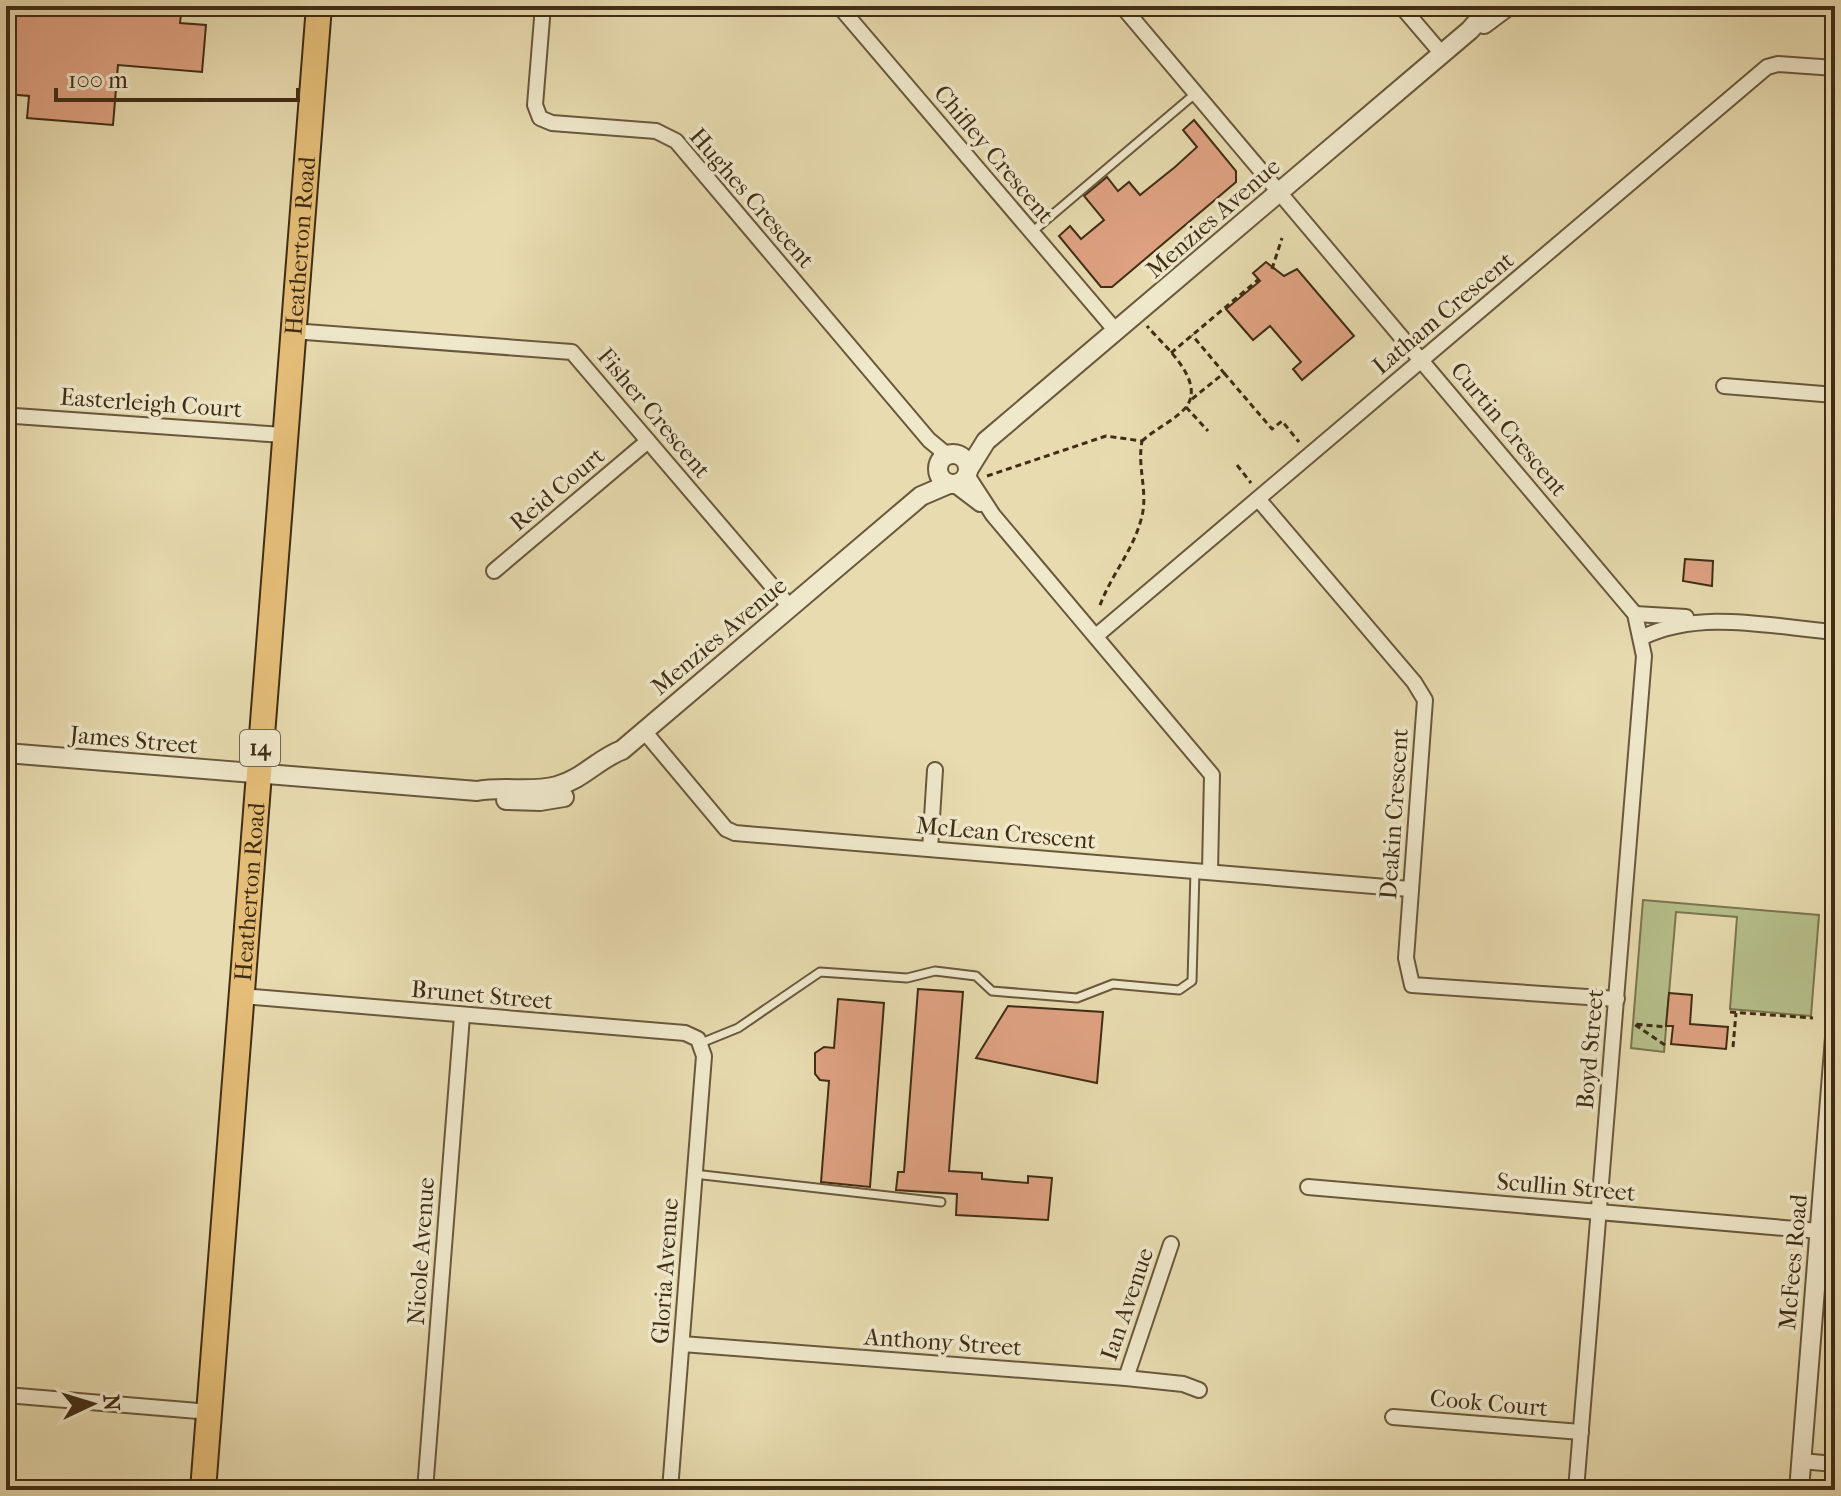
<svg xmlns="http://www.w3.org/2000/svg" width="1841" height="1496" font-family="'IM FELL French Canon',serif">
<rect width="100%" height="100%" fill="#e7dbaf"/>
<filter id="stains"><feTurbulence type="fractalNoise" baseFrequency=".0025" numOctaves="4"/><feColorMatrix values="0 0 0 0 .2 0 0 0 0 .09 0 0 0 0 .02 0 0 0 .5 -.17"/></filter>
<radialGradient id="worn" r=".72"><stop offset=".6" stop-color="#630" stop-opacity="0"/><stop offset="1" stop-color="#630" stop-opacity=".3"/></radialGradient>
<!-- green -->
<polygon fill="#b6c08b" stroke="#7b7650" stroke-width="2" points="1643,900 1819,915 1811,1016 1730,1009 1737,917 1676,912 1664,1052 1631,1048"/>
<!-- building -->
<g fill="#dfa282" stroke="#402d15" stroke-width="2">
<polygon points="6,6 182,6 180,23 206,25 202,72 118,65 113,125 27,118 29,96 6,94"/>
<polygon points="1194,120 1236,171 1236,182 1112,287 1101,287 1059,236 1070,226 1081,239 1104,220 1084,196 1107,177 1118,191 1129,182 1140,195 1175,167 1197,147 1183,130"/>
<polygon points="1266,262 1284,276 1297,269 1354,336 1302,380 1293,369 1301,362 1270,326 1253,340 1226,309 1260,281 1253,273"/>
<polygon points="1685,559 1713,561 1712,586 1683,581"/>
<polygon points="918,989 963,992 949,1171 982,1173 982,1179 1028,1183 1028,1176 1052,1178 1048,1220 956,1215 957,1194 896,1190 898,1172 904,1172"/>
<polygon points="1669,993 1692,995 1690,1024 1728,1027 1726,1049 1671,1044 1673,1026 1666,1026"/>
<polygon points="838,999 884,1003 870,1187 821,1182 829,1081 820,1080 815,1074 815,1053 824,1047 834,1048"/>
<polygon points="1008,1006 1103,1012 1097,1083 976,1058"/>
</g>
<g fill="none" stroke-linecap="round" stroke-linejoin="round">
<defs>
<g id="service">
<polyline points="1032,232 1196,93"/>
<polyline points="701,1043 738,1028 820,972 907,978 935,971 976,976 992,991 1077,998 1113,984 1179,990 1192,981 1195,871"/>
<polyline points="694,1174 941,1202"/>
</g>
<g id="minor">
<polyline points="543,6 535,105 540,118 552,123 656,131 676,141 929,440 947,455"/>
<polyline points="839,6 1116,331"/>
<polyline points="1122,6 1635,614 1644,656 1576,1490"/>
<polyline points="1401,6 1442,54"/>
<polyline points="292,331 572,352 790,607"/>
<polyline points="1724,386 1835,395"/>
<polyline points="15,416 283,435"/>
<polyline points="967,475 993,515 1212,775 1210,871"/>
<polyline points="955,485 980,504"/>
<polyline points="1259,500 1414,682 1425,700 1406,958 1412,985 1617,999"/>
<polyline points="494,571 648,441"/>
<polyline points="1635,614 1686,617"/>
<polyline points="1096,636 1767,67 1778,64 1835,68"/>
<path d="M1643 637C1701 609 1772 627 1835 632"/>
<polyline points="644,731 726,829 735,833 1410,889"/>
<polyline points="930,849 935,770"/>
<polyline points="242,996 685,1033 698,1039 704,1056 670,1490"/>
<polyline points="6,1039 6,1066"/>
<polyline points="1308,1187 1819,1231"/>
<polyline points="682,1344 1126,1378 1183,1384 1199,1390"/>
<polyline points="1126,1378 1171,1244"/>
<polyline points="6,1395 210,1412"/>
<polyline points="1393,1417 1581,1432"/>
<polyline points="1801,1461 1835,1464"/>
<polyline points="425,1490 462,1016"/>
</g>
<g id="tertiary">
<polyline points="1484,24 1508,6"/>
<circle cx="953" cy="469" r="15"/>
<polyline points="968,470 986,441 1470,30 1491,6"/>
<path d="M6 753 477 791C503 786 532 793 557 786 583 779 598 759 622 750L921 496 949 484"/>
<polyline points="506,800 540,801 564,797"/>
<polyline points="1799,1490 1835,1037"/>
</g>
<g id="primary">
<path id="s1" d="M203 1490 319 6"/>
</g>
</defs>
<!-- service casing -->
<use href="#service" stroke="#6a583c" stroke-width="11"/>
<!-- minor casing -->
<use href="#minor" stroke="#6a583c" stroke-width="18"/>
<!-- tertiary casing -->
<use href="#tertiary" stroke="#6a583c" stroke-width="22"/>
<!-- primary casing -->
<use href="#primary" stroke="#402d15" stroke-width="28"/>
<!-- path -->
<g stroke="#402d15" stroke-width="3" stroke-dasharray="6 4" stroke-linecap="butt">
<polyline points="1272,269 1282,238"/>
<polyline points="1171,353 1259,279"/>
<polyline points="1224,373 1272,429 1282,421 1299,442"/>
<polyline points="1192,399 1224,373 1192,335"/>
<polyline points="1186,407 1208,431"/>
<path d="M1142 441C1155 429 1177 419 1187 406 1205 379 1162 344 1147 326"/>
<polyline points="1237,465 1251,483"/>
<path d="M987 476 1106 436 1142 441C1137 467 1148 491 1142 516 1134 550 1110 576 1099 608"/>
<polyline points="1730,1012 1813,1018"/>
<polyline points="1665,1045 1634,1024 1666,1027"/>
<polyline points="1733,1047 1736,1013"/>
</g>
<!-- service -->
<use href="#service" stroke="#efe8cb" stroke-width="7"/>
<!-- minor -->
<use href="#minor" stroke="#efe8cb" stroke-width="14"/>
<!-- tertiary -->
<use href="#tertiary" stroke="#efe8cb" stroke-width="18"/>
<!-- primary -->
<use href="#primary" stroke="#e4be78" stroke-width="24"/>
</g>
<g text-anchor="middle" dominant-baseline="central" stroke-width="7" stroke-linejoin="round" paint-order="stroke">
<!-- shield labels -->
<rect fill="#efe8cb" stroke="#74654c" stroke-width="2" x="240" y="730" width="40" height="36" rx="6"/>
<g font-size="22" font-weight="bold" fill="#402d15">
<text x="260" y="748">14</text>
</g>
<!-- street labels -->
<g font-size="24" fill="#402d15" stroke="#efe8cb">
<text transform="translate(994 154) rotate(50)">Chifley Crescent</text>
<text transform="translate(752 198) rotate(49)">Hughes Crescent</text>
<text transform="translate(1213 218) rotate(-41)">Menzies Avenue</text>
<text stroke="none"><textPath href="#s1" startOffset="1248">Heatherton Road</textPath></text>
<text transform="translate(1443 313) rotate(-40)">Latham Crescent</text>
<text transform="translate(151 403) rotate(4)">Easterleigh Court</text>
<text transform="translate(654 413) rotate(50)">Fisher Crescent</text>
<text transform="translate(1509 429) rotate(50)">Curtin Crescent</text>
<text transform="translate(557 489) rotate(-40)">Reid Court</text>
<text transform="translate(719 636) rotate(-40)">Menzies Avenue</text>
<text transform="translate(134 740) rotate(5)">James Street</text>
<text transform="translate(1394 814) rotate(-86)">Deakin Crescent</text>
<text transform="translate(1006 833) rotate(5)">McLean Crescent</text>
<text stroke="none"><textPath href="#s1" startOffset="600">Heatherton Road</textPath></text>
<text transform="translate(482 995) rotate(5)">Brunet Street</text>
<text transform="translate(1590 1049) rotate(-85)">Boyd Street</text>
<text transform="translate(1566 1187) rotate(5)">Scullin Street</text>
<text transform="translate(421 1251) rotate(-86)">Nicole Avenue</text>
<text transform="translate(1793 1262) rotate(-85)">McFees Road</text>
<text transform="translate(665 1271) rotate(-86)">Gloria Avenue</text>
<text transform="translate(1127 1304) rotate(-71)">Ian Avenue</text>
<text transform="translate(943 1342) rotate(4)">Anthony Street</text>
<text transform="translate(1489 1403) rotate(5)">Cook Court</text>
</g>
</g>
<!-- margin -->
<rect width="1841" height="1496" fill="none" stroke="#e7dbaf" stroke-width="32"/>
<rect x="8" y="8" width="1825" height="1480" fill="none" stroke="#402d15" stroke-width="4"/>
<rect x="16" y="16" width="1809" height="1464" fill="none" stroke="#402d15" stroke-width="2"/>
<!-- north arrow -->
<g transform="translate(92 1404) rotate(86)" stroke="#efe8cb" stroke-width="6" paint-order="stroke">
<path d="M0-6L14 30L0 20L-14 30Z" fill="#402d15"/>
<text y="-12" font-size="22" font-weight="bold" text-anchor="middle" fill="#402d15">N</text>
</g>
<!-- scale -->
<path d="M56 88v12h242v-12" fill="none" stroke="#402d15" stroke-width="4"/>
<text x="68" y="88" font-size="24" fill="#402d15" stroke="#efe8cb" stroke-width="6" paint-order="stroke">100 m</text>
<rect width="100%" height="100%" filter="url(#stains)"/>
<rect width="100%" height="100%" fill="url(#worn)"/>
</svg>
